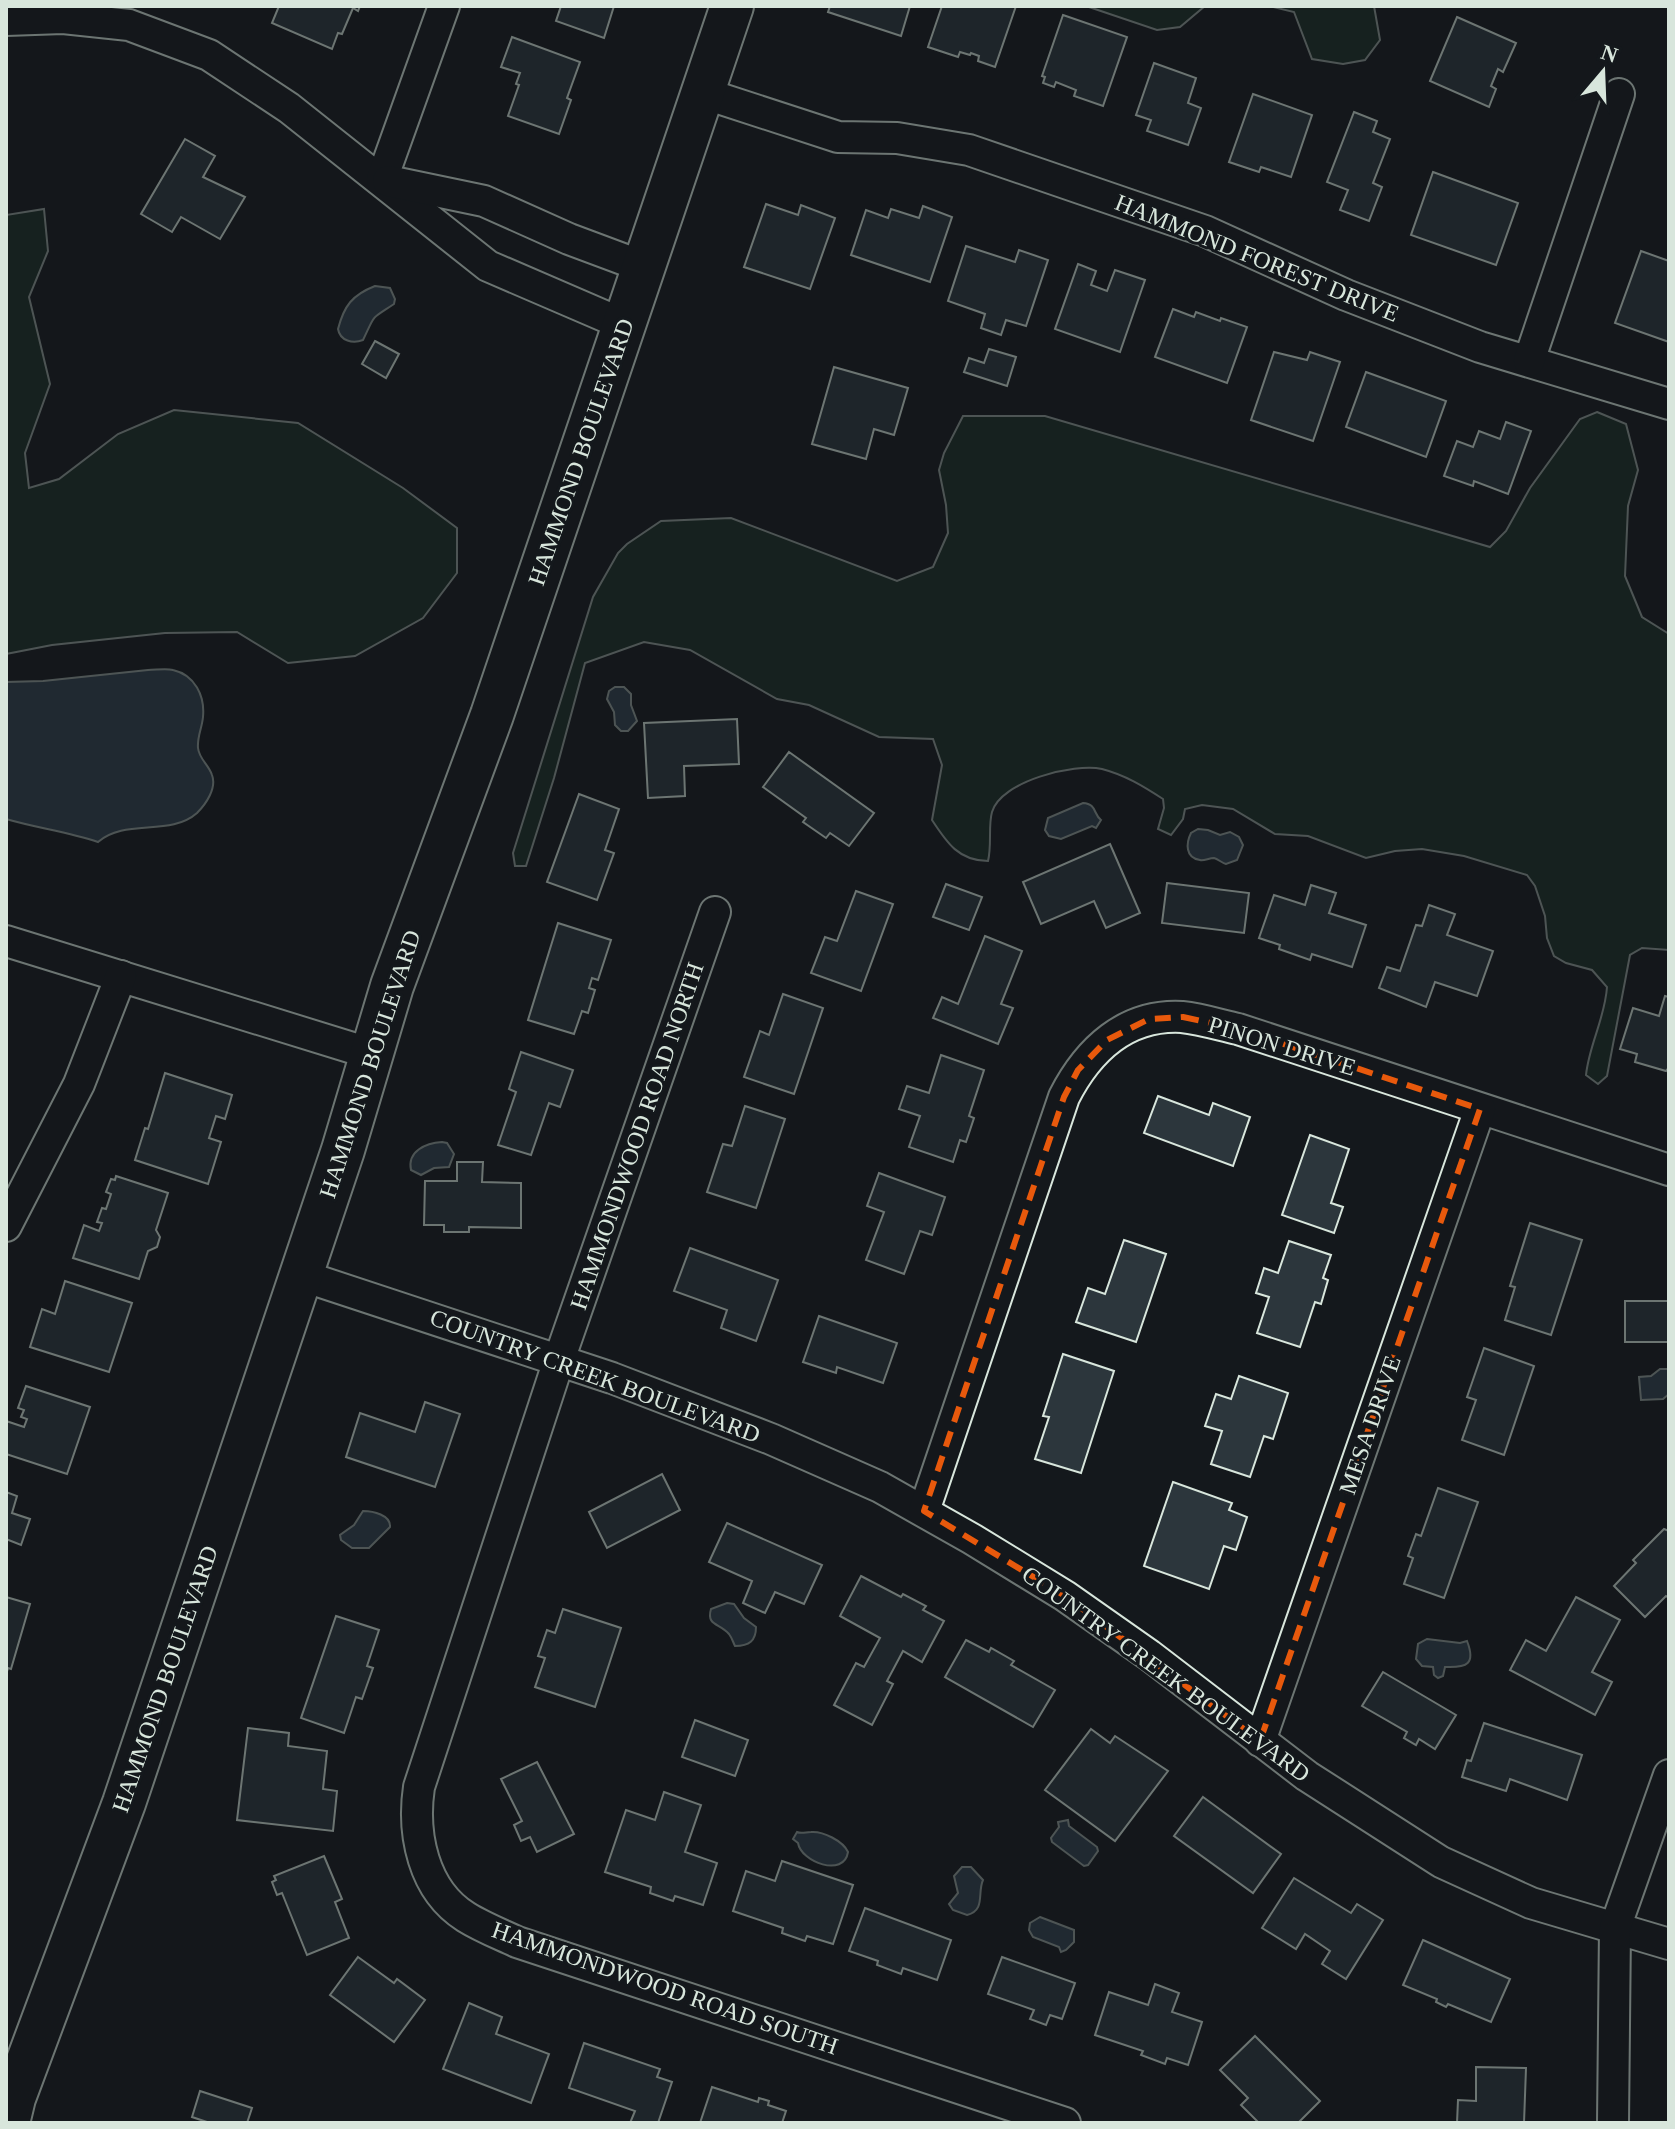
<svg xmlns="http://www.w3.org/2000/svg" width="1675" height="2129" font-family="'Times New Roman',serif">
<rect width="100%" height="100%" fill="#14181c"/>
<!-- green -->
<g fill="#1a2d24" stroke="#939e99" stroke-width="2">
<polygon points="1086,6 1205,6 1180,27 1157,30"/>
<polygon points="1269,6 1374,6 1380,40 1365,60 1343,64 1312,59 1294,12"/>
<polygon points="44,209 48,251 29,297 50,384 25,453 29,488 59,479 118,434 174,410 298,423 403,488 457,528 457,573 423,618 355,656 288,663 237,632 165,633 52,645 6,654 6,215"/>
<path d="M1597 412 1626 424 1638 470 1628 506 1625 576 1642 617 1669 634V950L1642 948 1630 955 1607 1076 1598 1084 1586 1075C1589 1045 1605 1018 1607 987L1592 970 1566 963 1554 956 1547 938 1545 916 1535 886 1527 875 1464 856 1422 849 1395 851 1366 858 1308 836 1275 834 1233 809 1202 805 1185 809 1183 819 1171 835 1158 829 1164 808 1163 799C1143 786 1125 775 1102 769 1074 763 1001 781 992 812 988 826 992 845 988 861 959 861 947 843 932 820L942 765 933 739 879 737 809 705 777 699 690 650 644 642 585 663 554 778 526 866H515L513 853 593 597 618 553 627 544 661 521 731 518 897 581 933 567 948 533 946 505 939 470 944 453 963 416H1045L1490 547 1506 531 1530 488 1580 419Z"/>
</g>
<!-- water -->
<g fill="#2f3f4d" stroke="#939e99" stroke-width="2">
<path d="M375 286 390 288 395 299 394 304C370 320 376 313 363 340 353 344 340 341 338 329 344 306 352 295 375 286Z"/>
<path d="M148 670C156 670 166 668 173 670 195 675 205 696 203 717 202 728 197 737 198 748 199 759 209 765 212 775 217 788 206 804 197 813 170 837 125 818 98 842 68 832 37 828 6 819V682L43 681Z"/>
<polygon points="615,687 624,687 631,694 631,705 637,721 628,731 621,731 615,725 614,712 607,699 609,691"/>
<path d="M1083 803C1097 804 1093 814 1101 820L1096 828 1092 826 1061 839 1049 836 1045 830 1048 818Z"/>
<path d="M1198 829 1208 830 1220 835 1230 832 1239 837 1243 845 1237 860 1226 864C1222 863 1218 859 1214 858 1209 858 1204 861 1200 860 1185 858 1186 843 1191 833Z"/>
<path d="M442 1142 447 1143 454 1154 449 1167 434 1168 421 1175 411 1170C407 1151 426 1143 442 1142Z"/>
<polygon points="1660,1369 1669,1369 1669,1394 1663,1399 1641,1400 1639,1377 1651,1376"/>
<path d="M363 1511C373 1511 391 1515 390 1527L369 1548H352L341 1540 340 1535 354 1525Z"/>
<path d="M727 1603 734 1604 744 1618 756 1627C756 1641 749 1646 735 1646 733 1642 732 1638 729 1634 720 1623 706 1626 711 1609Z"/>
<path d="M1427 1639 1460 1643 1467 1641C1476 1664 1467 1668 1445 1667L1443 1676 1438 1678 1434 1675 1433 1667 1422 1666 1416 1659 1418 1644Z"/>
<polygon points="1068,1820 1069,1826 1097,1847 1098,1851 1088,1865 1084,1866 1052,1842 1051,1838 1059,1827 1058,1822"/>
<path d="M797 1832C801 1834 806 1832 811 1832 823 1831 843 1841 848 1852 844 1878 801 1862 798 1843L793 1839Z"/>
<path d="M962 1867H971L983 1880C977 1893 986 1910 967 1915L953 1910 949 1904 958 1893 954 1876Z"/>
<polygon points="1040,1917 1074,1930 1074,1942 1066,1950 1061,1952 1059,1947 1033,1937 1029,1930 1030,1923"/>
</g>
<!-- building -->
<g fill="#2c363c" stroke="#d8e6dc" stroke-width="2">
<polygon points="279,6 360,6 358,11 353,8 342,34 338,33 332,49 272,23"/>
<polygon points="561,6 614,6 604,38 556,21"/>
<polygon points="830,6 910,6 901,36 828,12"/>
<polygon points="942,6 1016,6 995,67 978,61 979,56 971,53 970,55 960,52 958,57 928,47"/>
<polygon points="1063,15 1127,37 1103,106 1074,96 1076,90 1056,82 1054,87 1043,83 1045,77 1042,76"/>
<polygon points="1457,17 1516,43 1503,72 1498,69 1491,86 1496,89 1489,107 1430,81"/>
<polygon points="512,37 580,62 567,98 571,100 559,134 508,116 519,85 516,84 520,73 501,67"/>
<polygon points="1154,63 1196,78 1188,103 1201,108 1188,145 1147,131 1151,120 1136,115"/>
<polygon points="1253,94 1312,115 1291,177 1261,167 1259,172 1229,162"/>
<polygon points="1354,112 1377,121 1373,132 1390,139 1373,183 1382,187 1369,221 1340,210 1348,190 1327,182"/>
<polygon points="185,139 215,156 203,177 245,197 220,239 181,217 172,232 141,214"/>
<polygon points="1433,172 1518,203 1496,265 1411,235"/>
<polygon points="766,204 798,215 801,205 835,218 810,289 744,267"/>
<polygon points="923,206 952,217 930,282 851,255 866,210 888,218 891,209 919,218"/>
<polygon points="966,246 1015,262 1019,250 1048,260 1026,326 1006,320 1001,335 981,328 985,314 948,301"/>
<polygon points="1641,251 1669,261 1669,342 1615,323"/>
<polygon points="1078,264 1096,271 1091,285 1107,291 1115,270 1145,280 1120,352 1055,329"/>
<polygon points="1173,309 1194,317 1196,312 1220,321 1221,318 1247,327 1227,383 1155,357"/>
<polygon points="375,341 399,354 386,378 362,364"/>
<polygon points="989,349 1016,357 1007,386 964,372 969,358 984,363"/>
<polygon points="1274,352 1307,360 1310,352 1340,362 1313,441 1251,420"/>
<polygon points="834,367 908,388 894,435 874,429 866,459 812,444"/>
<polygon points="1366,372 1446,401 1426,457 1346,427"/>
<polygon points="1506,422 1531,431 1508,494 1474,481 1473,486 1444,476 1457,441 1473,447 1479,431 1500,439"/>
<polygon points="737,719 739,764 684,766 685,796 648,798 644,723"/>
<polygon points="789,752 874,813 849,846 830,833 826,838 803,822 806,818 763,787"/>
<polygon points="579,794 619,809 605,850 614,853 597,900 547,882"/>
<polygon points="1110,844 1140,913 1106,928 1094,901 1041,924 1023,882"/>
<polygon points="1167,883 1249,893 1244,933 1162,923"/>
<polygon points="946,884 982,897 969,930 933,917"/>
<polygon points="1311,885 1336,893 1329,913 1366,925 1352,967 1312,954 1310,960 1279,949 1280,945 1259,938 1274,895 1305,905"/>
<polygon points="856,891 893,904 861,991 811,973 825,937 837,941"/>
<polygon points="1429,905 1455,914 1447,935 1493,951 1477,996 1435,982 1426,1007 1379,988 1387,967 1400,971 1416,925 1422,926"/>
<polygon points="558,923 611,940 598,980 592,978 589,988 595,990 588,1013 582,1011 574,1034 528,1020"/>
<polygon points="985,936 1022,951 1001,1004 1013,1008 998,1044 933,1018 942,997 958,1004"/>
<polygon points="783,994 823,1008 794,1094 744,1077 760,1031 769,1035"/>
<polygon points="1665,996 1669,997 1669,1067 1666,1071 1635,1062 1637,1054 1620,1049 1633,1008 1659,1016"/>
<polygon points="521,1052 573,1070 560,1107 549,1103 531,1155 498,1145 516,1092 509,1089"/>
<polygon points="941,1055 984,1070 969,1116 974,1118 966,1142 960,1140 953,1162 909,1147 920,1116 899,1109 907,1086 929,1093"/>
<polygon points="165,1073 232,1095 225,1119 216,1116 209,1138 221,1142 208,1184 135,1160 145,1128 148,1129"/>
<polygon points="1158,1096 1209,1115 1213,1103 1250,1117 1233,1166 1144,1133"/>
<polygon points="745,1106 785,1119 756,1208 707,1192 723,1144 732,1146"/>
<polygon points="1310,1135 1349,1149 1331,1203 1343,1207 1334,1233 1282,1215"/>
<polygon points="457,1162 483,1162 482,1182 521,1183 521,1228 469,1227 469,1232 444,1232 444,1225 424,1225 425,1181 457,1181"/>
<polygon points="879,1173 945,1197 932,1235 920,1231 904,1274 866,1260 884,1212 867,1206"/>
<polygon points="116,1176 168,1193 156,1230 160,1237 157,1247 148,1251 139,1279 73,1258 84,1225 99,1231 102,1223 97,1222 102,1208 106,1209 111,1194 106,1192 111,1179 115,1180"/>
<polygon points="1530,1223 1582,1240 1551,1335 1505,1320 1515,1287 1510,1286"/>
<polygon points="1124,1240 1166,1254 1136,1342 1076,1322 1088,1288 1105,1294"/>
<polygon points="1289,1241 1331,1255 1323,1278 1328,1280 1321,1304 1315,1302 1300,1347 1257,1333 1269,1297 1256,1293 1264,1268 1278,1273"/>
<polygon points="690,1248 778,1280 756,1341 721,1328 727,1310 674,1291"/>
<polygon points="65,1281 132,1303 109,1372 30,1347 42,1309 55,1314"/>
<rect x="1625" y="1301" width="44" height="41"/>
<polygon points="819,1316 897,1343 883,1383 837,1367 836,1373 803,1362"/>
<polygon points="1484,1348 1534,1366 1504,1455 1462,1440 1476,1400 1467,1397"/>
<polygon points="1063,1354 1114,1371 1081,1473 1035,1459 1049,1417 1043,1416"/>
<polygon points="1239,1376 1288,1393 1273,1439 1264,1436 1250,1477 1211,1464 1222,1431 1205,1426 1216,1394 1231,1399"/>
<polygon points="26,1386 90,1407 67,1474 6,1454 6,1421 24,1427 27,1419 21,1417 24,1410 18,1408"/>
<polygon points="425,1402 460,1414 435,1487 346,1457 360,1413 415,1432"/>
<polygon points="662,1474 680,1510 607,1548 589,1512"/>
<polygon points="1173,1482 1232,1503 1229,1510 1247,1517 1236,1550 1224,1546 1209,1589 1144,1566"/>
<polygon points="1438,1488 1478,1502 1444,1598 1404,1584 1413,1558 1408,1556 1416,1534 1421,1536"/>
<polygon points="6,1492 17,1496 12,1513 30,1519 21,1545 6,1539"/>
<polygon points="727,1523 822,1565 804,1604 775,1592 765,1613 743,1603 752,1581 709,1562"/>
<polygon points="1664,1529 1669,1531 1669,1598 1666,1596 1645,1617 1614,1586 1636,1563 1633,1560"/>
<polygon points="861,1576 901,1597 903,1594 926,1606 923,1610 944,1621 922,1662 903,1651 887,1681 893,1684 872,1725 834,1705 856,1663 864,1667 880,1638 840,1616"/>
<polygon points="6,1597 30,1604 11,1669 8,1668 6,1675"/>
<polygon points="1576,1597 1620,1620 1592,1672 1612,1682 1595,1715 1510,1670 1526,1640 1546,1651"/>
<polygon points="563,1609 621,1628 595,1707 535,1687 545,1658 538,1656 547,1630 555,1633"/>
<polygon points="336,1616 379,1630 367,1666 373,1668 362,1699 356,1697 344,1733 301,1718"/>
<polygon points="966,1640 989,1652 991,1648 1014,1661 1011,1665 1055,1690 1033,1727 945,1677"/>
<polygon points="1383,1672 1456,1715 1435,1749 1419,1739 1416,1745 1404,1738 1407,1732 1362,1706"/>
<polygon points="695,1720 748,1740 735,1776 682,1757"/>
<polygon points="1484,1723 1582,1755 1567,1800 1510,1779 1506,1791 1462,1777 1467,1760 1471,1761"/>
<polygon points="248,1728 289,1733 288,1746 327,1751 323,1789 337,1791 333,1831 237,1820"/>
<polygon points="1091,1729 1110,1743 1115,1736 1168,1771 1115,1841 1045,1790"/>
<polygon points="537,1762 574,1834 537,1852 530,1837 521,1841 514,1825 522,1821 501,1779"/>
<polygon points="664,1792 701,1805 685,1852 717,1863 703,1905 675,1896 673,1901 650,1893 651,1887 605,1872 626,1810 655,1820"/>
<polygon points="1203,1797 1281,1854 1253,1893 1174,1836"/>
<polygon points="324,1856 342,1899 335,1902 349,1938 307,1955 282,1893 277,1895 272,1882 276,1880 274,1876"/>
<polygon points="782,1861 853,1885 833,1944 807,1936 805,1941 782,1933 783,1928 733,1911 746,1871 775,1881"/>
<polygon points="1294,1878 1351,1913 1357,1904 1383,1920 1346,1979 1322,1964 1330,1951 1305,1934 1296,1949 1262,1928"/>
<polygon points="865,1908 951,1940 937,1980 903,1968 901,1974 877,1965 878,1961 849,1951"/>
<polygon points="1423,1940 1510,1979 1491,2022 1448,2004 1446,2007 1436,2002 1437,1999 1403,1985"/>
<polygon points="358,1957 394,1983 397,1979 425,2000 394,2042 330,1995"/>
<polygon points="1002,1957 1075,1983 1062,2019 1050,2015 1046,2025 1030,2019 1034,2010 988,1994"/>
<polygon points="1155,1984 1179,1993 1172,2012 1202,2022 1188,2065 1167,2058 1165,2064 1141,2055 1143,2051 1095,2035 1109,1992 1148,2005"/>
<polygon points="469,2003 502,2017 496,2034 549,2054 531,2103 443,2069"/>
<polygon points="1255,2036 1320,2101 1298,2123 1259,2123 1241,2105 1248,2098 1220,2070"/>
<polygon points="584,2043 660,2069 657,2077 672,2082 658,2123 630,2123 635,2111 569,2088"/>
<polygon points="1476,2067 1526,2068 1524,2123 1457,2123 1458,2100 1476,2101"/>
<polygon points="712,2087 758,2102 759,2098 769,2101 768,2105 786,2111 782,2123 700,2123"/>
<polygon points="200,2091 252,2108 247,2123 210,2123 192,2117"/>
</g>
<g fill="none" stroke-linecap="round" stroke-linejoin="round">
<defs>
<g id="street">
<polyline points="6,20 63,18 129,25 209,55 289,108 488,266 625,325"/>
<polyline points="703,93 838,137 897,138 969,150 1205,231 1346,295 1480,347 1669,404"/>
<polyline points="382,179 444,6"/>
<polyline points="388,181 484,201 569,239 644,267"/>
<polyline points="1529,361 1619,94"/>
<path d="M715 912 559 1360 419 1787C412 1834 423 1890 466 1917 482 1927 500 1934 517 1942L1065 2123"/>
<polyline points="6,941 372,1054"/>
<polyline points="6,1226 79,1084 121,976"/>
<polyline points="300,1275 612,1378 771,1439 880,1487 972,1539 1065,1596 1149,1655 1307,1776 1441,1862 1531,1903 1669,1944"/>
<path d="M924 1511 1064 1097C1088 1050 1126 1014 1182 1017 1201 1019 1220 1025 1238 1029L1669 1170"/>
<polyline points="1260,1741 1480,1109"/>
<polyline points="1613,2123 1615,1928 1669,1775"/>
</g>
<polyline id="secondary" points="8,2123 14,2098 124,1803 343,1150 392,986 492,715 732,6"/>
</defs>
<!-- street casing -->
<use href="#street" stroke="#d8e6dc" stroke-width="34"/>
<!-- secondary casing -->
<use href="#secondary" stroke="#d8e6dc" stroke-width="46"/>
<!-- street -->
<use href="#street" stroke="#14181c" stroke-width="30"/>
<!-- secondary -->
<use href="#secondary" stroke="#14181c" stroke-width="42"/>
</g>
<!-- marked area -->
<path d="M0 0H1675V2129H0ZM1183 1017 1238 1029 1480 1109 1260 1741 1065 1596 924 1511 1064 1097 1078 1070 1107 1040 1149 1019Z" fill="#14181c" fill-opacity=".55" fill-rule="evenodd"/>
<path fill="none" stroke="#e8590c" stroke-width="6" stroke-dasharray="16 10" stroke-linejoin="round" d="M1183 1017 1238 1029 1480 1109 1260 1741 1065 1596 924 1511 1064 1097 1078 1070 1107 1040 1149 1019Z"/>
<g text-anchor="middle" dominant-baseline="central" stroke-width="6" stroke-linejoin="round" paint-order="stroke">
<!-- street labels -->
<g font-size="24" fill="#d8e6dc" stroke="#14181c">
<text transform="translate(1257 258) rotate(22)">HAMMOND FOREST DRIVE</text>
<text transform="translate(581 452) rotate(-71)">HAMMOND BOULEVARD</text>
<text transform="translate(1282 1046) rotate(17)">PINON DRIVE</text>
<text transform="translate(370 1064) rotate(-72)">HAMMOND BOULEVARD</text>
<text transform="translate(637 1136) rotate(-71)">HAMMONDWOOD ROAD NORTH</text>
<text transform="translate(595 1376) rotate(20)">COUNTRY CREEK BOULEVARD</text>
<text transform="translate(1370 1425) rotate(-71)">MESA DRIVE</text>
<text transform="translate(1166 1674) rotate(36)">COUNTRY CREEK BOULEVARD</text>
<text transform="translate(165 1679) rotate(-71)">HAMMOND BOULEVARD</text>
<text transform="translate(665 1988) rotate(19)">HAMMONDWOOD ROAD SOUTH</text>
</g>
</g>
<!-- border -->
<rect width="1675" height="2129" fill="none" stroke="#d8e6dc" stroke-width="16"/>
<!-- north arrow -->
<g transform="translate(1603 72) rotate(19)" stroke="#14181c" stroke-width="6" paint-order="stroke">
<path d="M0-6L14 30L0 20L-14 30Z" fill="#d8e6dc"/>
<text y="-12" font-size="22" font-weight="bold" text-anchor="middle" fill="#d8e6dc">N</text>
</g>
</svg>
